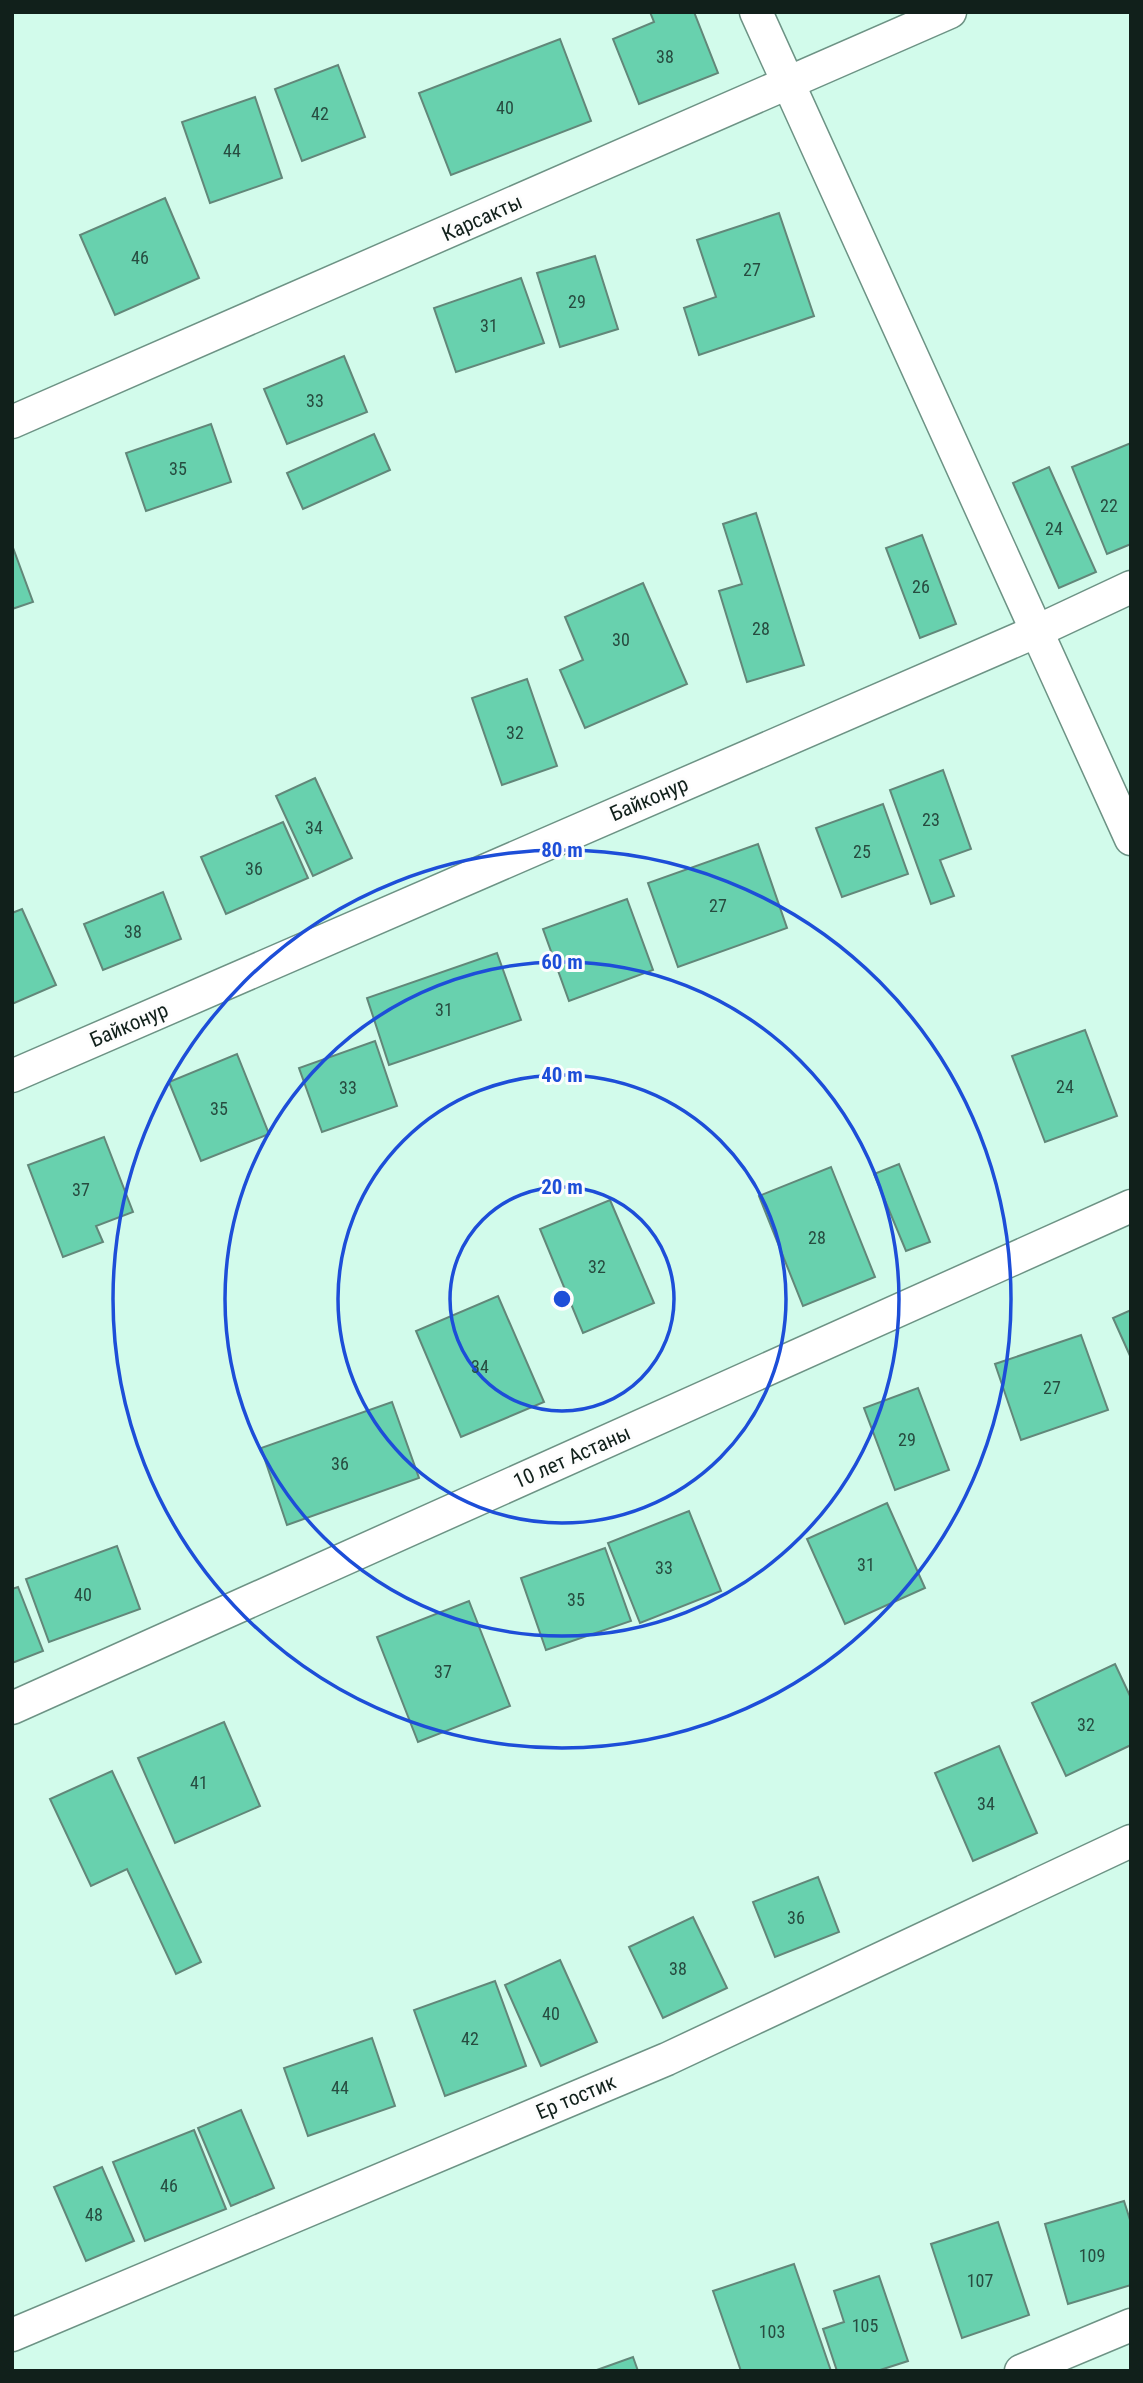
<svg xmlns="http://www.w3.org/2000/svg" width="1143" height="2383" font-family="'Roboto Condensed',sans-serif">
<rect width="100%" height="100%" fill="#d2fbeb"/>
<!-- building -->
<g fill="#68d1ae" stroke="#628779" stroke-width="2">
<polygon points="650,12 694,12 718,73 639,104 613,39 654,22"/>
<polygon points="560,39 591,121 451,175 419,93"/>
<polygon points="338,65 365,137 302,161 275,89"/>
<polygon points="255,97 282,178 210,203 182,122"/>
<polygon points="165,198 199,278 115,315 80,235"/>
<polygon points="779,213 814,316 699,355 684,308 716,297 697,240"/>
<polygon points="595,256 618,329 560,347 537,273"/>
<polygon points="521,278 544,343 456,372 434,308"/>
<polygon points="344,356 367,412 287,444 264,389"/>
<polygon points="211,424 231,482 146,511 126,453"/>
<polygon points="374,434 390,470 303,509 287,473"/>
<polygon points="1131,443 1131,544 1107,554 1072,467"/>
<polygon points="1049,467 1096,572 1059,588 1013,483"/>
<polygon points="756,513 804,665 747,682 719,591 742,584 723,524"/>
<polygon points="922,535 956,624 920,638 886,548"/>
<polygon points="12,545 33,602 12,609"/>
<polygon points="643,583 687,684 585,728 560,670 583,660 565,617"/>
<polygon points="527,679 557,766 502,785 472,698"/>
<polygon points="943,770 971,849 940,860 954,896 931,904 890,790"/>
<polygon points="315,778 352,858 313,876 276,796"/>
<polygon points="883,804 908,874 842,897 816,828"/>
<polygon points="283,822 308,878 226,914 201,857"/>
<polygon points="758,844 787,928 678,967 648,883"/>
<polygon points="163,892 181,939 103,970 84,924"/>
<polygon points="627,899 653,970 569,1001 543,929"/>
<polygon points="22,909 56,985 12,1004 12,913"/>
<polygon points="497,953 521,1020 389,1065 367,998"/>
<polygon points="1085,1030 1117,1116 1045,1142 1012,1056"/>
<polygon points="375,1041 397,1106 322,1132 299,1068"/>
<polygon points="237,1054 269,1134 201,1161 169,1082"/>
<polygon points="104,1137 133,1212 96,1226 103,1242 63,1257 28,1165"/>
<polygon points="899,1164 930,1242 906,1251 874,1174"/>
<polygon points="831,1167 875,1277 803,1306 759,1196"/>
<polygon points="610,1200 654,1303 583,1333 540,1229"/>
<polygon points="498,1296 544,1402 461,1437 416,1331"/>
<polygon points="1131,1310 1131,1358 1113,1318"/>
<polygon points="1081,1335 1108,1410 1021,1440 995,1364"/>
<polygon points="918,1388 949,1470 895,1490 864,1408"/>
<polygon points="392,1402 419,1478 287,1525 261,1448"/>
<polygon points="887,1503 925,1588 845,1624 807,1539"/>
<polygon points="689,1511 721,1591 640,1623 608,1543"/>
<polygon points="117,1546 140,1609 49,1642 26,1579"/>
<polygon points="605,1548 631,1621 546,1650 521,1578"/>
<polygon points="18,1587 43,1651 12,1663 12,1589"/>
<polygon points="469,1601 510,1706 418,1742 377,1637"/>
<polygon points="1115,1664 1131,1698 1131,1745 1066,1776 1032,1703"/>
<polygon points="224,1722 260,1806 175,1843 138,1758"/>
<polygon points="999,1746 1037,1833 973,1861 935,1773"/>
<polygon points="112,1771 201,1962 176,1974 127,1869 91,1886 50,1799"/>
<polygon points="818,1877 839,1932 775,1957 753,1902"/>
<polygon points="693,1917 727,1988 663,2018 629,1947"/>
<polygon points="560,1960 597,2042 541,2066 505,1985"/>
<polygon points="495,1981 526,2066 445,2096 414,2010"/>
<polygon points="372,2038 395,2106 308,2136 284,2068"/>
<polygon points="241,2110 274,2188 231,2206 198,2128"/>
<polygon points="194,2130 226,2209 145,2241 113,2162"/>
<polygon points="102,2167 134,2241 86,2261 54,2187"/>
<polygon points="1124,2201 1131,2223 1131,2285 1068,2304 1045,2224"/>
<polygon points="998,2222 1029,2315 962,2338 931,2244"/>
<polygon points="794,2264 831,2371 741,2371 713,2291"/>
<polygon points="879,2276 908,2361 877,2371 837,2371 823,2329 844,2322 834,2291"/>
<polygon points="633,2357 638,2371 594,2371"/>
</g>
<g fill="none" stroke-linecap="round" stroke-linejoin="round">
<defs>
<g id="minor">
<polyline points="756,12 1131,839"/>
<polyline points="12,422 950,12"/>
<polyline points="12,1076 1035,632 1131,587"/>
<polyline points="12,1708 1131,1206"/>
<polyline points="12,2335 667,2059 1131,1841"/>
<polyline points="1021,2371 1131,2325"/>
</g>
</defs>
<!-- minor casing -->
<use href="#minor" stroke="#6d9385" stroke-width="35"/>
<!-- minor -->
<use href="#minor" stroke="#fff" stroke-width="32"/>
</g>
<!-- distance rings -->
<g fill="none" stroke="#1d4ed8" stroke-width="3.5">
<circle cx="562" cy="1299" r="112"/>
<circle cx="562" cy="1299" r="224"/>
<circle cx="562" cy="1299" r="337"/>
<circle cx="562" cy="1299" r="449"/>
</g>
<g text-anchor="middle" dominant-baseline="central" stroke-width="6" stroke-linejoin="round" paint-order="stroke">
<!-- number labels -->
<g font-size="18" fill="#274c40">
<text x="665" y="56">38</text>
<text x="505" y="107">40</text>
<text x="320" y="113">42</text>
<text x="232" y="150">44</text>
<text x="140" y="257">46</text>
<text x="752" y="269">27</text>
<text x="577" y="301">29</text>
<text x="489" y="325">31</text>
<text x="315" y="400">33</text>
<text x="178" y="468">35</text>
<text x="1109" y="505">22</text>
<text x="1054" y="528">24</text>
<text x="921" y="586">26</text>
<text x="761" y="628">28</text>
<text x="621" y="639">30</text>
<text x="515" y="732">32</text>
<text x="931" y="819">23</text>
<text x="314" y="827">34</text>
<text x="862" y="851">25</text>
<text x="254" y="868">36</text>
<text x="718" y="905">27</text>
<text x="133" y="931">38</text>
<text x="444" y="1009">31</text>
<text x="1065" y="1086">24</text>
<text x="348" y="1087">33</text>
<text x="219" y="1108">35</text>
<text x="81" y="1189">37</text>
<text x="817" y="1237">28</text>
<text x="597" y="1266">32</text>
<text x="480" y="1366">34</text>
<text x="1052" y="1387">27</text>
<text x="907" y="1439">29</text>
<text x="340" y="1463">36</text>
<text x="866" y="1564">31</text>
<text x="664" y="1567">33</text>
<text x="83" y="1594">40</text>
<text x="576" y="1599">35</text>
<text x="443" y="1671">37</text>
<text x="1086" y="1724">32</text>
<text x="199" y="1782">41</text>
<text x="986" y="1803">34</text>
<text x="796" y="1917">36</text>
<text x="678" y="1968">38</text>
<text x="551" y="2013">40</text>
<text x="470" y="2038">42</text>
<text x="340" y="2087">44</text>
<text x="169" y="2185">46</text>
<text x="94" y="2214">48</text>
<text x="1092" y="2255">109</text>
<text x="980" y="2280">107</text>
<text x="865" y="2325">105</text>
<text x="772" y="2331">103</text>
</g>
<!-- street labels -->
<g font-size="21" fill="#11201b" stroke="#fdfdfd">
<text transform="translate(482 218) rotate(-24)">Карсакты</text>
<text transform="translate(649 799) rotate(-23)">Байконур</text>
<text transform="translate(129 1025) rotate(-23)">Байконур</text>
<text transform="translate(572 1457) rotate(-24)">10 лет Астаны</text>
<text transform="translate(576 2097) rotate(-23)">Ер тостик</text>
</g>
</g>
<circle cx="562" cy="1299" r="10" fill="#1d4ed8" stroke="#fdfdfd" stroke-width="3.5"/>
<g font-size="21" text-anchor="middle" font-weight="bold" fill="#1d4ed8" stroke="#fdfdfd" stroke-width="6" stroke-linejoin="round" paint-order="stroke">
<text x="562" y="857">80 m</text>
<text x="562" y="969">60 m</text>
<text x="562" y="1082">40 m</text>
<text x="562" y="1194">20 m</text>
</g>
<!-- border -->
<rect width="1143" height="2383" fill="none" stroke="#11201b" stroke-width="28"/>
</svg>
